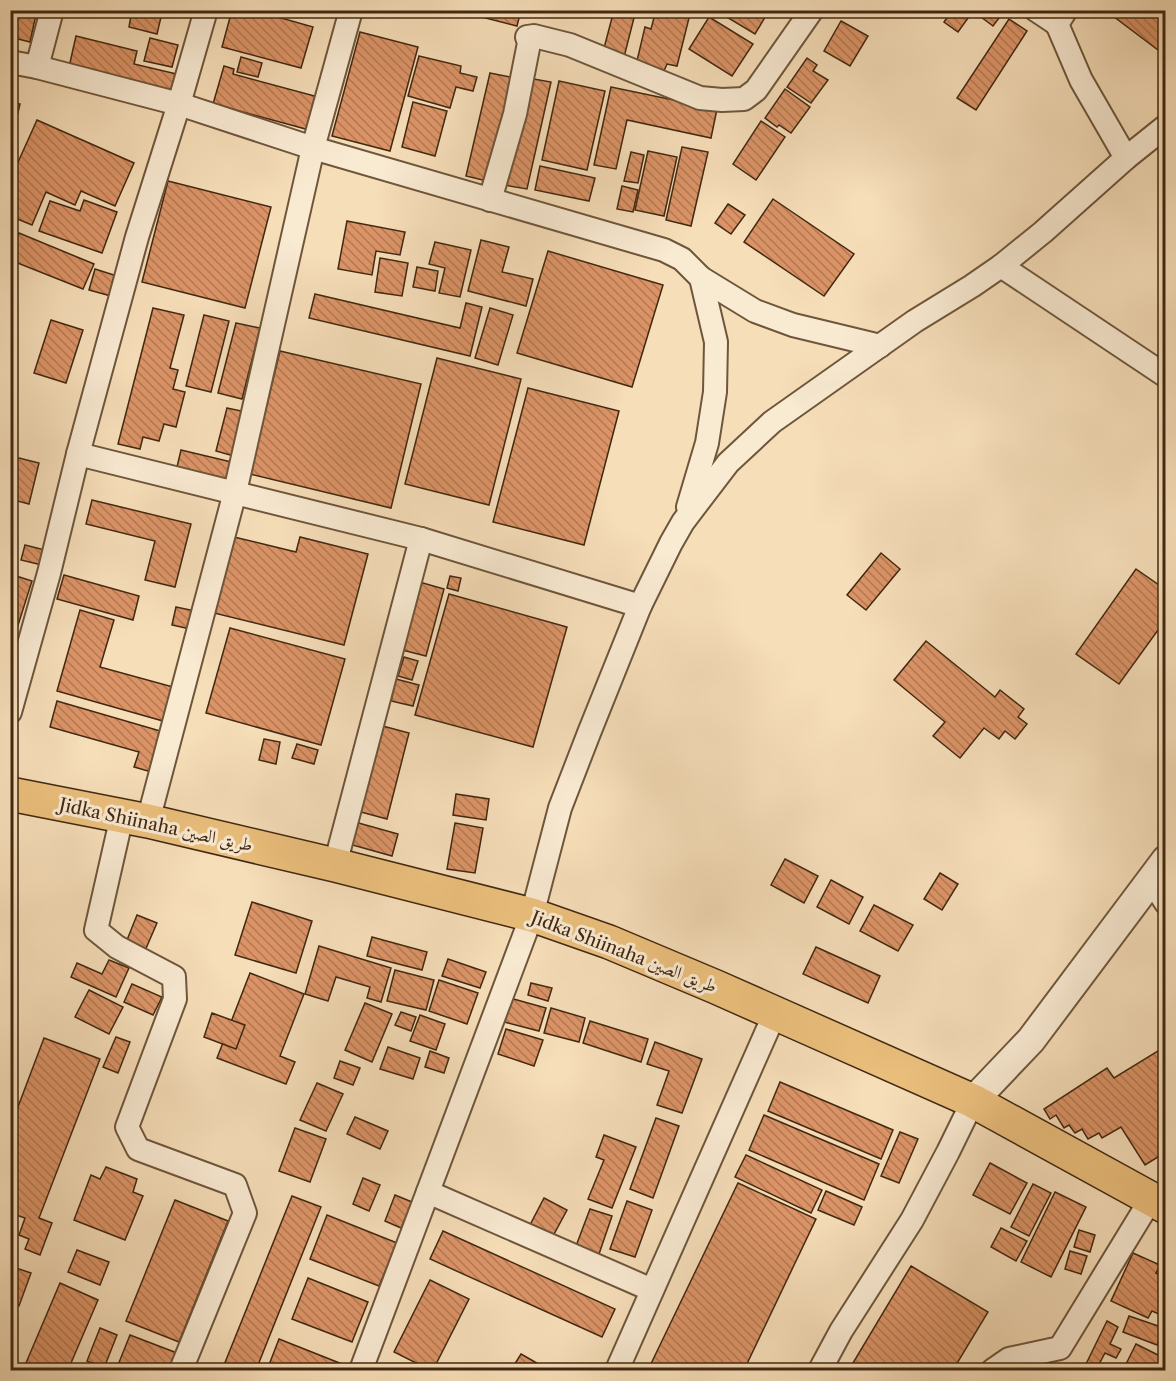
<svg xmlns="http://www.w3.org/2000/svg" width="1176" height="1381" font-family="'Libre Caslon Text',Amiri,serif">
<defs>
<pattern id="building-back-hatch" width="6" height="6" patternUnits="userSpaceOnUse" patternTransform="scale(1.5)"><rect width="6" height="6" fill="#dc9467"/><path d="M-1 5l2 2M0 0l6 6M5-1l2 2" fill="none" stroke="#b47953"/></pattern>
</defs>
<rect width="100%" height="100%" fill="#f6deb9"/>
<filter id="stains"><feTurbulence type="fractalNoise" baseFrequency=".00333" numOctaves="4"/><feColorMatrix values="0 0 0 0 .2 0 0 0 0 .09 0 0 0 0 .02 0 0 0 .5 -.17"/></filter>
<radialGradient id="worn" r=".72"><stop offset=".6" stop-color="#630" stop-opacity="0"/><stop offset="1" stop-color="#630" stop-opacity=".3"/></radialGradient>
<!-- building -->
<g fill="url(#building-back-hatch)" stroke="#412811" stroke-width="1.5">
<polygon points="10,10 37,10 30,42 10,37"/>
<polygon points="132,10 161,17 157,34 129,27"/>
<polygon points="232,10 253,10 313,27 301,68 222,47"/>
<polygon points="463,10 521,10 517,26 462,12"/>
<polygon points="614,10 636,10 624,57 603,52"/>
<polygon points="656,10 691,10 677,66 667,64 664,71 636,65 645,27 651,29"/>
<polygon points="715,10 760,10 767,14 755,34"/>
<polygon points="952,10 1005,10 993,26 973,11 958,32 944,22"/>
<polygon points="1117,10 1166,10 1166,56 1113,16"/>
<polygon points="709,17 753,44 732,76 689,49"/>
<polygon points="1009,19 1027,31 976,110 957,98"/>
<polygon points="841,21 868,36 850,66 824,51"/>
<polygon points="360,32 418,47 390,151 332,136"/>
<polygon points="76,36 137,51 134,64 181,75 177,92 69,67"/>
<polygon points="150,38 178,45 172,67 144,61"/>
<polygon points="419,56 461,66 460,73 477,77 473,91 456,87 450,108 408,96"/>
<polygon points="241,57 262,63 258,77 237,72"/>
<polygon points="807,58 817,65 813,71 828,80 811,103 787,87"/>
<polygon points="224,66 234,69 233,74 322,98 313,131 213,104"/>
<polygon points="490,73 515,78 491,182 466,176"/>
<polygon points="528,78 551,82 527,189 504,185"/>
<polygon points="559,81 605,91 587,170 542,160"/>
<polygon points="611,87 717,109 711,138 627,120 616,169 594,165"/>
<polygon points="785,89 810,107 791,133 779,125 777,127 765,118"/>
<polygon points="10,102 20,104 10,146"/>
<polygon points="413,102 447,111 435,156 402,147"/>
<polygon points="37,120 134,163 115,206 81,191 75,205 46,192 32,225 10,216 10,180"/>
<polygon points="761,121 785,137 756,180 733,164"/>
<polygon points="682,147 708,152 691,226 666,220"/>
<polygon points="648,151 677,157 664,216 635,210"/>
<polygon points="631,152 644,155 638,183 624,181"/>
<polygon points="540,166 595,178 589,201 535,190"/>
<polygon points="168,181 271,207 245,308 142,282"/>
<polygon points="622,186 638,190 633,212 617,209"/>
<polygon points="773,199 854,254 824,296 744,242"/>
<polygon points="84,200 117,212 102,253 39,231 50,201 80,211"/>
<polygon points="728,204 745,215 731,234 715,223"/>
<polygon points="347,221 405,232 400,255 376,251 372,275 338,269"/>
<polygon points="19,233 94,264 83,289 10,260 10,253"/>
<polygon points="481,240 509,247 502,272 533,279 526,306 468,291"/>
<polygon points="435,242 471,250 460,297 439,293 445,268 429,264"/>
<polygon points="548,251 663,285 632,387 517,353"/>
<polygon points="380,258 408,263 402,296 375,292"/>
<polygon points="417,267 438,271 435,291 413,287"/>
<polygon points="95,269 117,276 111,296 89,290"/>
<polygon points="315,294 460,328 466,303 482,307 470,356 309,318"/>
<polygon points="153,308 184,315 170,368 178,370 173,389 185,392 176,427 164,424 159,441 143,437 140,449 118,444"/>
<polygon points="490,308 513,315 498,365 475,358"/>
<polygon points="204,315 229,321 211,392 186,386"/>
<polygon points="51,320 83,330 66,383 34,373"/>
<polygon points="236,323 260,328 242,399 218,393"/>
<polygon points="280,351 421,384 391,508 250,474"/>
<polygon points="437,358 521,379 489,505 405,484"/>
<polygon points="528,388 619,411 584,545 493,522"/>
<polygon points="227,408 246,412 234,456 216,451"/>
<polygon points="181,450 240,464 235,481 177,467"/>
<polygon points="15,457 39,463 29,504 10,499 10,476"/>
<polygon points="92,500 191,524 175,587 145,580 155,541 86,524"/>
<polygon points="234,537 296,552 300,537 368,554 344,645 214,613"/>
<polygon points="25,545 45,550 42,565 21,560"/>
<polygon points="881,553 900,569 866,610 847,595"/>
<polygon points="1136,569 1166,590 1166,619 1119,684 1076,654"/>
<polygon points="10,574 32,581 13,641 23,645 10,680"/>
<polygon points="64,575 139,596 133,620 57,599"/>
<polygon points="450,576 461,578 458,591 447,588"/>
<polygon points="416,581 444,589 426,656 398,649"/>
<polygon points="449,594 567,627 533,747 415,715"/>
<polygon points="176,607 200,612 195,630 172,625"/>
<polygon points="80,610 114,620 100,667 173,687 163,721 57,691"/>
<polygon points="230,628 345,659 321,745 206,713"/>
<polygon points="926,641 995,697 1000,690 1024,709 1018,717 1027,724 1015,739 1005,731 999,739 984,728 960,758 933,736 945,722 894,680"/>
<polygon points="404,657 418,661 412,680 398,676"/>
<polygon points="396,679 419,685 413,706 391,701"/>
<polygon points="57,701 174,735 162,775 134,767 139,752 50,727"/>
<polygon points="379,725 409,733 387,819 357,811"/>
<polygon points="264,739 280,742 276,764 259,760"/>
<polygon points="297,744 318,750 314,764 292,758"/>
<polygon points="456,794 489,799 486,820 453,815"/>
<polygon points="355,822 398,834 392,856 349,844"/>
<polygon points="455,823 483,828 475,873 447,869"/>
<polygon points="785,859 818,876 804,903 771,885"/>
<polygon points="940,873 958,884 942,910 924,899"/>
<polygon points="831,880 863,897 849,924 817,907"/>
<polygon points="252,902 312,921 296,973 235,955"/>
<polygon points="874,905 913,925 898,951 860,931"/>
<polygon points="137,915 157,923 144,953 125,945"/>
<polygon points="372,937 427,952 422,970 367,956"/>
<polygon points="319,946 391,968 381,1002 367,998 370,987 336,977 328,1001 305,994"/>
<polygon points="816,947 880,976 868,1003 803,974"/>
<polygon points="448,959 486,972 480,988 442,976"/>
<polygon points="109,960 129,968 116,997 71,977 77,963 102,974"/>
<polygon points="395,970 434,980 426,1010 387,1001"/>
<polygon points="250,973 304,994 280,1056 295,1062 286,1084 217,1058"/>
<polygon points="439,980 478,993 467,1024 429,1011"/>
<polygon points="531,983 552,988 548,1001 528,995"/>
<polygon points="132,984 162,997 153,1015 124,1002"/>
<polygon points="89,990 123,1007 109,1034 75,1017"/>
<polygon points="510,998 546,1008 539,1031 504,1022"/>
<polygon points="365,1003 392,1014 372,1062 345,1050"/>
<polygon points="551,1008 585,1018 579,1042 544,1033"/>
<polygon points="401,1012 416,1017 411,1031 395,1025"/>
<polygon points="212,1013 245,1025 236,1049 204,1037"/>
<polygon points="420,1015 445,1024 436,1050 410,1041"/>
<polygon points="590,1021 648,1039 641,1062 583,1043"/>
<polygon points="506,1029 543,1040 534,1066 498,1054"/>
<polygon points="116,1037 130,1042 118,1073 103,1067"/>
<polygon points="44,1038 100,1059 39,1218 52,1223 40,1255 25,1249 29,1239 19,1235 25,1218 10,1213 10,1128"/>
<polygon points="655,1042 702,1059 682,1113 657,1105 669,1071 647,1064"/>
<polygon points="1166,1046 1166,1152 1145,1165 1121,1127 1102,1138 1099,1133 1088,1139 1082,1129 1075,1133 1069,1125 1064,1128 1056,1115 1050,1119 1044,1109 1107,1068 1114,1078"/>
<polygon points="388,1047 420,1058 413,1079 380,1069"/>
<polygon points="430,1051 449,1058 444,1073 425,1067"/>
<polygon points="340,1061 360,1068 353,1085 334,1078"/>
<polygon points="780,1082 893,1130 881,1159 768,1111"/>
<polygon points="317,1083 343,1094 326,1131 300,1120"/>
<polygon points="764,1115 879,1164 864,1200 749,1150"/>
<polygon points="355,1117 388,1131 380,1149 347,1134"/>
<polygon points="656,1118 679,1126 653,1198 630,1189"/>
<polygon points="295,1128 326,1139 310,1182 279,1171"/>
<polygon points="900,1132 918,1139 899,1183 881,1176"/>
<polygon points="604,1135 636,1147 612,1208 588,1199 604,1160 596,1157"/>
<polygon points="746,1155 822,1190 811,1213 735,1177"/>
<polygon points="990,1163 1027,1183 1010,1214 973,1195"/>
<polygon points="106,1167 137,1179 133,1192 143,1196 125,1240 74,1220 91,1175 100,1179"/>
<polygon points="363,1178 380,1185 369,1211 353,1204"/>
<polygon points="738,1183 816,1219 744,1370 648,1370"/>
<polygon points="1033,1184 1051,1193 1029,1236 1011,1227"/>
<polygon points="826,1191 862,1207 854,1225 818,1210"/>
<polygon points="1055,1192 1086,1207 1051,1277 1021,1262"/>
<polygon points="395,1195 412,1202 401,1228 385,1221"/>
<polygon points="292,1196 321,1207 256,1370 222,1370"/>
<polygon points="544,1198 567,1210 553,1236 530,1225"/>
<polygon points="175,1200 228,1221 179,1342 126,1321"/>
<polygon points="627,1201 652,1210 635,1257 610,1249"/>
<polygon points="590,1209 612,1216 599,1254 576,1246"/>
<polygon points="327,1215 397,1243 379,1286 310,1259"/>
<polygon points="1001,1228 1027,1241 1016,1261 991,1247"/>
<polygon points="1079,1230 1095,1235 1090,1252 1074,1247"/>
<polygon points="443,1231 615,1309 602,1337 430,1259"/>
<polygon points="77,1250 109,1262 100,1285 68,1272"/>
<polygon points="1070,1251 1087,1256 1081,1274 1065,1269"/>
<polygon points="1133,1253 1160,1265 1156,1273 1166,1277 1166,1317 1152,1311 1148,1318 1111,1301"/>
<polygon points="10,1266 31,1273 19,1306 10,1304"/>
<polygon points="911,1266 988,1312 953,1370 854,1370 850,1368"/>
<polygon points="308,1278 368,1302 352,1342 292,1319"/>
<polygon points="430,1280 469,1299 433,1370 430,1370 394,1352"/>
<polygon points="60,1283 98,1300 68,1370 23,1370"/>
<polygon points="1129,1316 1164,1328 1157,1345 1123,1332"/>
<polygon points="1107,1321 1118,1327 1110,1344 1121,1349 1116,1358 1105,1353 1096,1370 1089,1370 1084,1368"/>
<polygon points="100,1328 117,1335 104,1368 87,1361"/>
<polygon points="130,1335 177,1353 170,1370 116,1370"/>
<polygon points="279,1339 347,1366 345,1370 267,1370"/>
<polygon points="1136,1344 1166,1359 1166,1370 1129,1370 1124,1368"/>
<polygon points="521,1354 549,1370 511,1370"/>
</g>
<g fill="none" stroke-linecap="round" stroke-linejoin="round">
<defs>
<g id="minor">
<polyline points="1036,10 1057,24"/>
<polyline points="1066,10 1057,24 1081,80 1126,158"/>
<polyline points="10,62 37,67 179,104 313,148 664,250 682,259 701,278 716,342 715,392 707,443 688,507"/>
<polyline points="37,67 52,10"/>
<polyline points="490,200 515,114 529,43 527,37 534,36 570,45 700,98 722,100 744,99 756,90 812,10"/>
<polyline points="1001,266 1166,376"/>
<polyline points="701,278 755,311 793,325 880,346"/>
<polyline points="78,454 421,539 640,606"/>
<polyline points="10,712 49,573 78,454 137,237 179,104 206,10"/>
<polyline points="122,816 96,930 117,947 174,977 175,999 127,1127 138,1149 235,1185 245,1213 181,1370"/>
<polyline points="148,821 235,492 313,148 351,10"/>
<polyline points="335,865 421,539"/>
<polyline points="1151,880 1166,903"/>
<polyline points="428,1192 652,1290"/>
<polyline points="361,1370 532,915 560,808 589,733 640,606 671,543 683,522 728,463 772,422 915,321 972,286 1001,266 1043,232 1126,158 1166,126"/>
<polyline points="617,1370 775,1013"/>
<polyline points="820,1370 841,1331 912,1220 948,1152 973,1101"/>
<polyline points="993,1370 1009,1359 1060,1348 1151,1199"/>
</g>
<polyline id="tertiary" points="973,1101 1031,1040 1166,860"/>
<polyline id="primary" points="10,794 148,821 335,865 532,915 609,942 716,987 973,1101 1166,1207"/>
</defs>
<!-- minor casing -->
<use href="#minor" stroke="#6e563b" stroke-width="26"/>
<!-- tertiary casing -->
<use href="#tertiary" stroke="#6e563b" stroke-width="32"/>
<!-- primary casing -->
<use href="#primary" stroke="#412811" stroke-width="36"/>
<!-- minor -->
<use href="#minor" stroke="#f9ead2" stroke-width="22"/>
<!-- tertiary -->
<use href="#tertiary" stroke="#f9ead2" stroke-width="28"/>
<!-- primary -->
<use href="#primary" stroke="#ebbf7c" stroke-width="33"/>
</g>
<g text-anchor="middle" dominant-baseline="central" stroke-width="6" stroke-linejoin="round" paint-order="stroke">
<!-- street labels -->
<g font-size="18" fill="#412811" stroke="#f9ead2">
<text transform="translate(156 825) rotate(12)">Jidka Shiinaha طريق الصين</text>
<text transform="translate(624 952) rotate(21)">Jidka Shiinaha طريق الصين</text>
</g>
</g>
<!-- margin -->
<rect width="1176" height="1381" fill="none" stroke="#f6deb9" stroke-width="36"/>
<rect x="12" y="12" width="1152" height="1357" fill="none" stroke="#412811" stroke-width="3"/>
<rect x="18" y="18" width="1140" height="1345" fill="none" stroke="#412811" stroke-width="1.5"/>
<rect width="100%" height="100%" filter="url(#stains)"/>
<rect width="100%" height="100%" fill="url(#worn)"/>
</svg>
